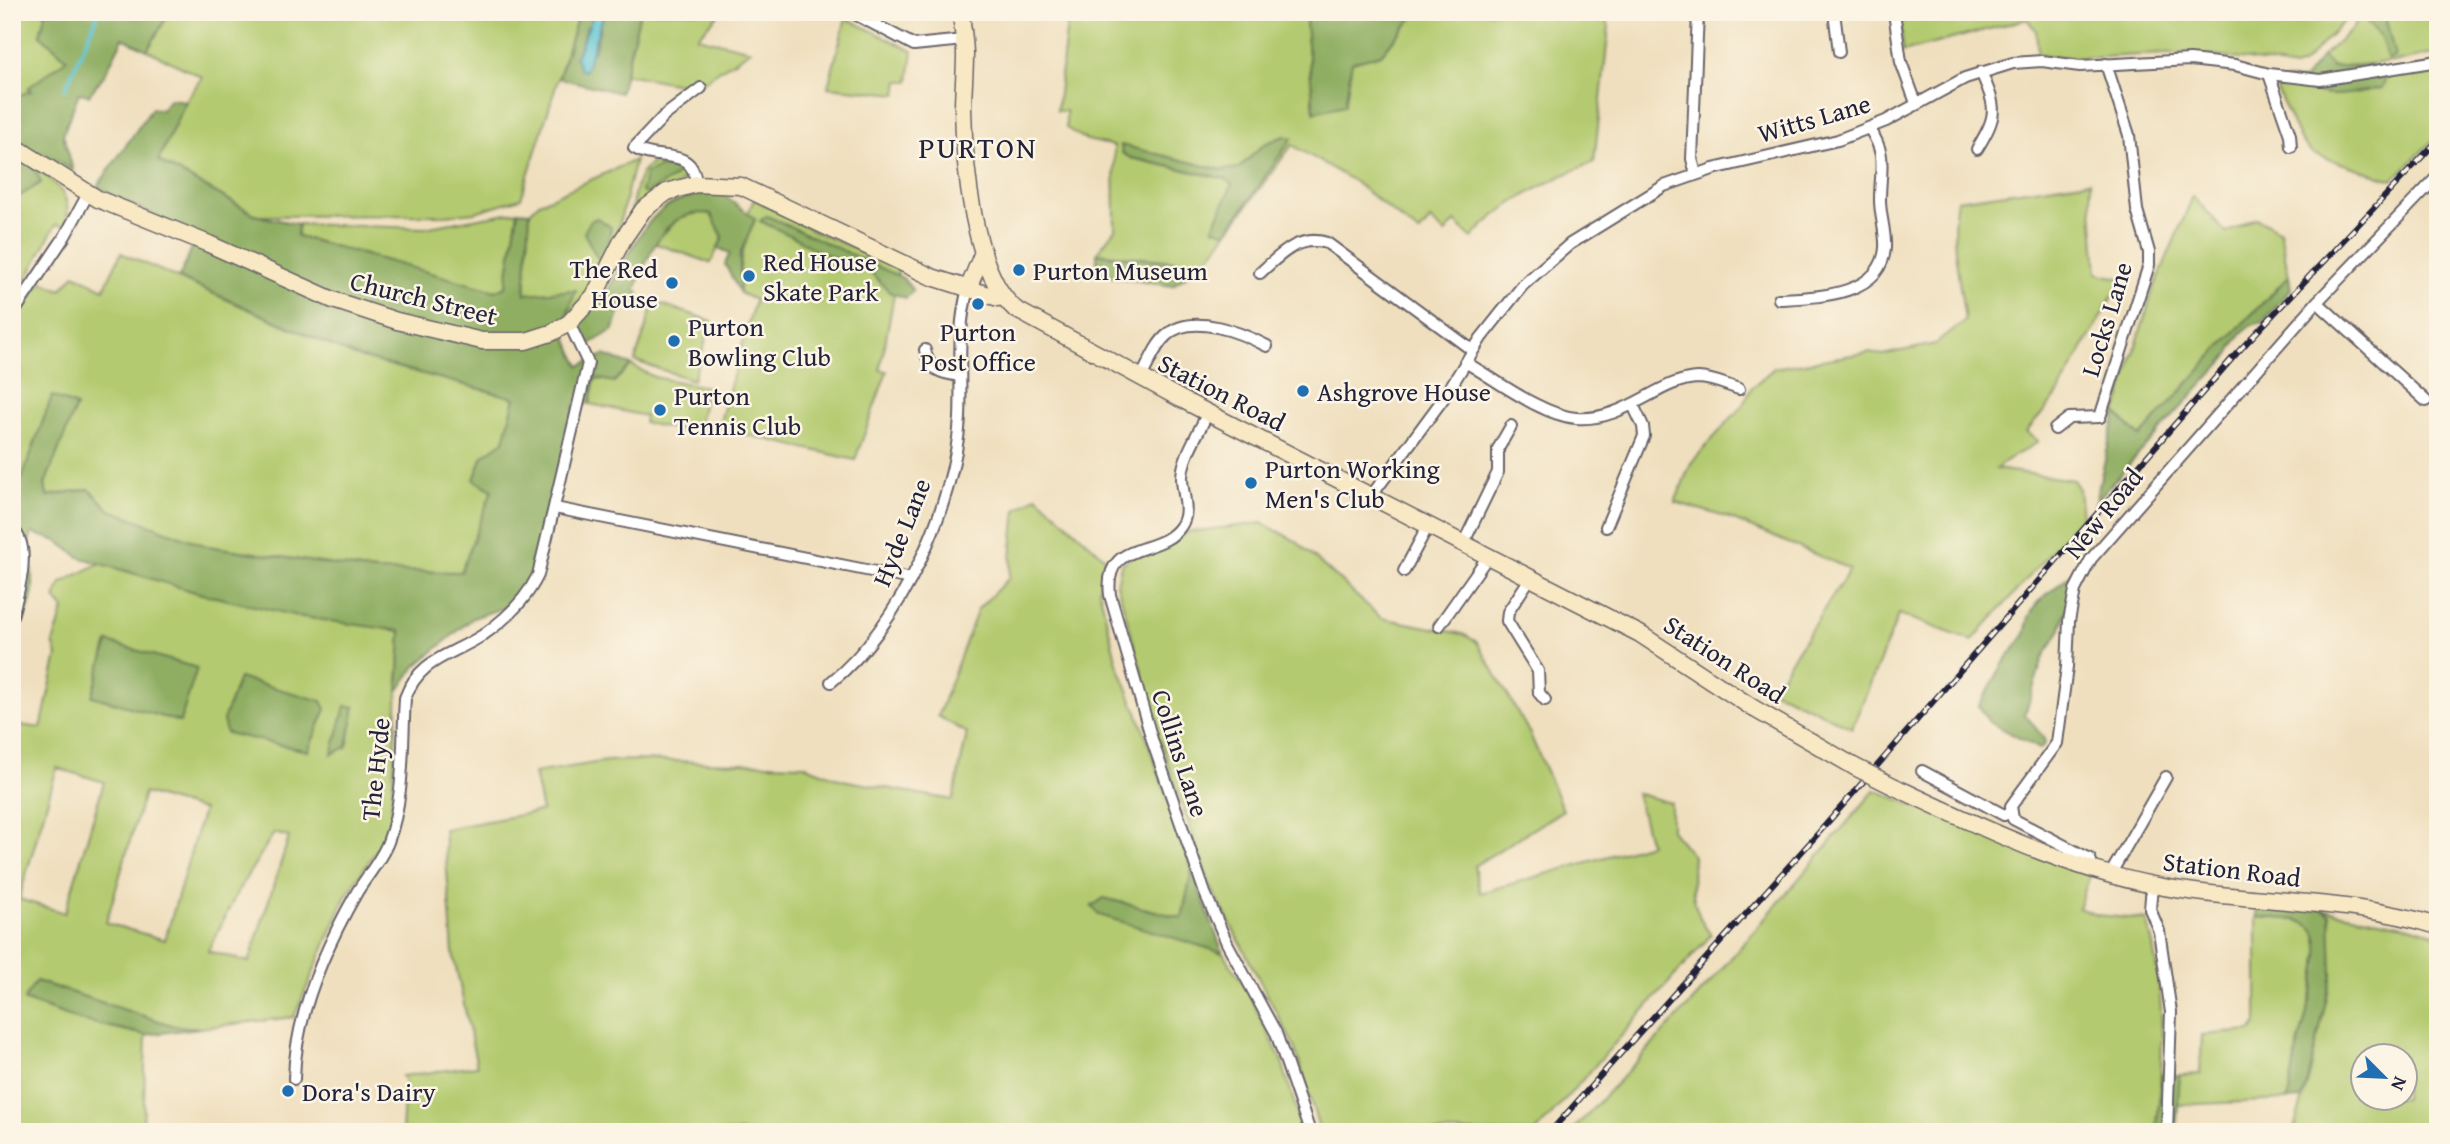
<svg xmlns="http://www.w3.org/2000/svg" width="2450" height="1144" font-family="'Gentium Book Plus',serif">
<rect width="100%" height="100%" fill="#fcf5e5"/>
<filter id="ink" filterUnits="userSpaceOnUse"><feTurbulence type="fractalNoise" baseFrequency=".0143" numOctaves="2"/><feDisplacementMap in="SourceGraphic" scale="14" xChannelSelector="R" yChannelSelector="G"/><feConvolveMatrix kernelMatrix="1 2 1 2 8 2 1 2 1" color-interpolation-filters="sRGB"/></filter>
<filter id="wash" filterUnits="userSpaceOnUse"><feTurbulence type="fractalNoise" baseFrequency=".00686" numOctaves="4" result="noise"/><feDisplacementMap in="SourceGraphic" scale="28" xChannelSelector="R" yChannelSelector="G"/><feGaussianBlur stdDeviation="1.57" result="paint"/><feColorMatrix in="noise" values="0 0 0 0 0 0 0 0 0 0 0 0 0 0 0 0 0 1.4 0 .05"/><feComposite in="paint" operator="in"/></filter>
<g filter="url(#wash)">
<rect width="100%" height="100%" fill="#efdfbe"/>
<!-- green -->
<g fill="#b4ca6f" stroke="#6b7655" stroke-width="2" fill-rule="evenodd">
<polygon points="12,12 46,12 40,35 68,59 29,88 32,90 12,132"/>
<polygon points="170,12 579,12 521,198 475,212 446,215 258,216 158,161 186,101 202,77 147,50"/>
<polygon points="640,12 721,12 697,37 751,50 695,87 625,74"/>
<path d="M1032 12H1305L1314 111 1352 62 1381 54 1418 12H1603L1609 27 1594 162C1556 177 1497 206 1472 238L1455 222 1445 233 1430 220 1419 233 1355 182 1292 145 1204 264 1097 253 1115 229 1114 146 1087 140 1066 128V111H1057L1067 22 1031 16ZM1264 144 1213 228 1232 185 1226 179 1131 158 1121 146 1222 170 1239 168Z"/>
<path d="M1900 12H2353L2302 65 2294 68C2256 61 2216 54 2177 54 2130 53 2086 63 2038 54L2036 31 2027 19 1903 52Z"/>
<polygon points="2361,12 2438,12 2438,53 2395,62 2332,67 2322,56 2352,29"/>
<polygon points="846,18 913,51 909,81 899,81 897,94 828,87"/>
<polygon points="2438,65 2438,135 2393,180 2313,154 2300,140 2277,90 2281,82 2287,80 2385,79 2383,76"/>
<polygon points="635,160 619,225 605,263 591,289 566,316 575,290 525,295 530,212 539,203"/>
<path d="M657 161 673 162 685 167 686 178 630 216C634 196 636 168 657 161Z"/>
<path d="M32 164C55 182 74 195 66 227L57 224 53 229 27 279 12 299V201L41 183Z"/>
<path d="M2090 181 2097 273 2122 279 2056 397 2026 432 2038 441C2029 450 2010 455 1996 469L2073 480 2079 489 2082 517 1972 641 1899 614 1852 728 1772 690 1850 569 1729 518 1675 502 1691 463 1743 405 1752 387 1774 368 1870 352 1882 355 1935 344 1965 321C1960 280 1949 241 1957 200Z"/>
<polygon points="2193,196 2226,233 2256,218 2280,231 2289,276 2223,344 2140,438 2116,413 2152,293"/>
<path d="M754 199 814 231 899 268 880 370 887 371 855 460 718 428 755 300 740 293C738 261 742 248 755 220L747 215Z"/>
<polygon points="518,211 506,287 495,291 297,236 298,224 424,228"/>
<polygon points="702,212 711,214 723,237 711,263 654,243 680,217"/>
<polygon points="121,253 355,356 515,398 504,441 483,456 474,480 493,490 461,572 375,571 207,546 110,510 89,489 47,496 45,484 76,406 52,396 12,506 12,326 42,282 61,290 75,274 104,289"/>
<polygon points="654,302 712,321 693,380 635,361"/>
<polygon points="631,365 654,377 707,387 697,433 644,423 645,416 590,404 595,378 614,382"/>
<polygon points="1037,496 1106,559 1099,589 1117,663 1142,725 1192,870 1182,918 1104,898 1092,907 1223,953 1246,988 1281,1059 1303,1132 402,1132 405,1082 402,1076 477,1066 453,953 444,829 542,811 534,773 607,761 637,760 804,765 842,780 953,800 967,733 938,716 978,609 1009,578 1016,510"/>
<path d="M1262 523 1296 541 1381 618 1463 634 1477 642 1529 732 1563 810 1474 866 1480 893 1650 844 1636 793 1671 803V830L1693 856C1691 887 1691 910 1711 935L1536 1132H1320L1295 1048 1210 885 1151 715 1144 679 1117 584 1121 565 1134 554 1189 532Z"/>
<path d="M100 563 202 594 401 631 391 818 385 837 346 896 294 1017 200 1028 174 1026 36 981 25 1001 80 1020 146 1035 143 1132H12V724L41 728 57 655 53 643 64 609 55 599 61 583ZM57 768 104 782 65 913 19 899ZM144 793 203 810 165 940 106 923ZM274 833 289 837 249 962 208 951 238 891Z"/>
<path d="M1875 790 2090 876 2078 908 2097 915 2147 920C2166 991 2164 1060 2156 1132H1571L1707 986Z"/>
<path d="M2322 909 2410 926 2438 935V1132H2293L2308 1081 2332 974ZM2362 1056H2404V1098H2362Z"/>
<path d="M2257 917C2272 919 2298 917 2310 926 2332 941 2303 1024 2298 1046 2294 1064 2291 1082 2288 1100L2177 1105 2180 1075 2200 1074 2202 1035 2251 1031 2257 1023Z"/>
</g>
<!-- forest -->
<g fill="#8fae62" stroke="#58684e" stroke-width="2" fill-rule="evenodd">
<polygon points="46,12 170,12 147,50 123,38 105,74 89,95 79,93 63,134 73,170 29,148 12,133 13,97 31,91 28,88 67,59 40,35"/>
<path d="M579 12H640L620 93 559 78ZM603 16 594 51 576 57 587 27Z"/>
<polygon points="1305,12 1418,12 1381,54 1352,62 1345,105 1314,112"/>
<polygon points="2366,12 2384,12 2395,57 2388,60 2380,35 2367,23"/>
<path d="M2322 56 2332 67 2372 65V77L2383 76 2385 79 2382 88C2356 92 2327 102 2304 87L2303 81Z"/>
<path d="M170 99 186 101 158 161 258 216 298 224 297 236 495 291 506 287 518 211 530 212 525 294 576 290C562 325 562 333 580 366L604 355 631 365 614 382 595 378 590 404 576 402 530 586 508 606 473 618 415 667 398 691 401 631 302 617 202 594 79 557 57 541 32 533C23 553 35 570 33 590 31 604 26 616 19 628L12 630V506L52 396 76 406 45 484 47 496 89 489 110 510 207 546 375 571 461 572 492 490 474 480 483 456 504 441 515 398 355 356 179 278 197 236 97 187 152 108 161 110Z"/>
<polygon points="1284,136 1292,138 1226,233 1213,228 1232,185 1226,179 1131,158 1122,153 1121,145 1222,170 1239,168 1264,144"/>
<polygon points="12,152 32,164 41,182 12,201"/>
<polygon points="660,167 674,167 678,172 675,177 645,194 641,191 646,173"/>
<path d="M711 193 724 195 755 219 740 254V293L725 264 730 253 718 248 723 237 711 214C664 206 649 255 635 290L639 292 635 304 624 300 613 330 588 345 581 342 577 329C586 313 600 302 610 286 640 240 646 199 711 193Z"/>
<polygon points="767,216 903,278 913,291 906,298 891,293 872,274 813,249 796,238 760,221"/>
<polygon points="597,218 611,227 607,252 602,259 598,259 584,233 590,221"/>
<polygon points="1097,253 1112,256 1204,264 1172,286 1093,274 1097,265"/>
<path d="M2289 276 2291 289 2263 322C2246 323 2235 340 2229 355L2095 502 2116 413 2140 437 2223 344Z"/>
<polygon points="2077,569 2061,629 2043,658 2025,714 2044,739 2045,744 2040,749 1989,722 1979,706 2003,664 2025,634 2029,617 2037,603"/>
<polygon points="108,642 197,668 180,722 92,696"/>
<polygon points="239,678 322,701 326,709 308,751 226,733 223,720"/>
<polygon points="345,706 355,707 347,747 332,754"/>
<polygon points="1192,870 1223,953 1099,915 1092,906 1104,898 1182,918"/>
<path d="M2257 900 2322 909 2330 914 2332 974 2308 1081 2301 1099 2288 1100C2291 1082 2294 1064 2298 1046 2303 1024 2332 941 2310 926 2298 917 2272 919 2257 917Z"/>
<polygon points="36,981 174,1026 200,1028 146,1035 80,1020 24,1000"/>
<polygon points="2162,1075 2180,1075 2176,1132 2156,1132"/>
</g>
<!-- water -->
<polygon fill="#59c4d3" stroke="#3e7387" stroke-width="2" points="594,13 603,16 585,71 580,70 576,57"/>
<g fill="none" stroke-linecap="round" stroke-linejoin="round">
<!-- stream -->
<polyline stroke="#59c4d3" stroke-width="3.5" points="65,89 99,12"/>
</g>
</g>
<g filter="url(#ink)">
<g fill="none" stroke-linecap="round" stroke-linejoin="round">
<defs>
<g id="street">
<polyline points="851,12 914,45 964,40"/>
<polyline points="1834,12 1839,52"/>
<polyline points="1894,12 1901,62 1916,103"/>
<polyline points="2269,74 2290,135 2291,147"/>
<path d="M1977 149C1998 114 1997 109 1981 72"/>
<polyline points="1696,174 1692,159 1698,12"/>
<path d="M696 184C694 145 658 163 634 148L664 116 701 88"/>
<path d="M1260 273C1280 255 1299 234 1327 243L1472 350"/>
<path d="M1779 299C1815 297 1881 297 1885 248 1886 232 1880 216 1880 200 1880 168 1888 156 1869 128"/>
<polyline points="2317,302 2426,401"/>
<polyline points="12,315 65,236 88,194"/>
<path d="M925 350C929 370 940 373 959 376"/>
<path d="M1465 362C1495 379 1541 415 1576 418 1625 422 1659 379 1698 378 1712 378 1726 385 1739 389"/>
<path d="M1141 377C1149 364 1155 345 1167 335 1192 312 1242 333 1267 346"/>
<path d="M1208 412C1200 431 1182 457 1182 478 1182 494 1191 511 1181 526 1160 558 1103 538 1110 595L1153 743 1205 893 1227 943 1276 1033 1310 1132"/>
<polyline points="2055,429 2069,418 2100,417 2149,265 2149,252 2137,210 2129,135 2106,64"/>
<polyline points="1372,495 1443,399 1481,338 1523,285 1570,244 1664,186 1713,169 1838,140 1886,121 1965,78 2013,63 2042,61 2080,66 2190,60 2235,65 2269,74 2320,80 2438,61"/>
<polyline points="555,508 911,579"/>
<polyline points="1606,527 1644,436 1643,426 1633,405"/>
<path d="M12 529C33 545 18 594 12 616"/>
<polyline points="1464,542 1498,472 1498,449 1511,426"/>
<polyline points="1404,571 1429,524"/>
<polyline points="1531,577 1508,612 1507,621 1538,671 1539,693 1545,700"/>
<polyline points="1439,626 1489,555"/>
<path d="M831 682C900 627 955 505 960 418 962 374 956 332 968 289"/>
<polyline points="1922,771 2004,815 2010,813"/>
<polyline points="2094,870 2090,859 2013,819 2011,806 2057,743 2067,667 2069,621 2075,590 2091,559 2317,302 2438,176"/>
<polyline points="2111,873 2166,777"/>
<polyline points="2152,885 2150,909 2159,931 2171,1012 2167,1132"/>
<path d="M294 1079C295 1015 325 948 357 892 367 876 381 860 388 842 405 798 402 744 405 698 420 658 451 656 483 635 506 619 526 600 538 575L588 363 569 323"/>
</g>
<g id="secondary">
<path d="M961 12C962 27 965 41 965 55 965 73 963 91 963 109 964 164 973 272 1015 309L1179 398 1640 634 1753 708 1855 767"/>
<polyline points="12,145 98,199 209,244 333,300 397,321 482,341 526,341 551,333 569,323 594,296 623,239 643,210 667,192 696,184 741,186 932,277 998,298 1003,297"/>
<polyline points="968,289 983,252"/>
<path d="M1895 787C1978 826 2063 867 2153 885 2247 904 2345 897 2438 926"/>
</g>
</defs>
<!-- street casing -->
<use href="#street" stroke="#6a6469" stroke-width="14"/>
<!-- secondary casing -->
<use href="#secondary" stroke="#6a6469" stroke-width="19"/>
<!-- street -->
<use href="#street" stroke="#fff" stroke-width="10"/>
<!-- secondary -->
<use href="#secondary" stroke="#f8e8c3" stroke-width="16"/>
<defs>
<polyline id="rail" points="1550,1132 1815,837 2237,353 2438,140"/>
</defs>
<!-- rail casing -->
<use href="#rail" stroke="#22223b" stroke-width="6"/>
<!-- rail -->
<use href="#rail" stroke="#fcf5e5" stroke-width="3.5" stroke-dasharray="10" stroke-linecap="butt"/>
<defs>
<polyline id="secondary-bridge" points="1855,767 1895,787"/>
</defs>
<!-- secondary-bridge casing -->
<use href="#secondary-bridge" stroke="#6a6469" stroke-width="19" stroke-linecap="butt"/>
<!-- secondary-bridge -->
<use href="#secondary-bridge" stroke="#f8e8c3" stroke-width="16"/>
</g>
</g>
<!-- markers -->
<g fill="#1f6fb2" stroke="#fcf5e5" stroke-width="2.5">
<circle cx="1019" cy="270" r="7"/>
<circle cx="749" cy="276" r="7"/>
<circle cx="672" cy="283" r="7"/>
<circle cx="978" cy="304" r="7"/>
<circle cx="674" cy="341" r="7"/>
<circle cx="1303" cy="391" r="7"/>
<circle cx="660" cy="410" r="7"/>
<circle cx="1251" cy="483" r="7"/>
<circle cx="288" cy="1091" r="7"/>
</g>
<g text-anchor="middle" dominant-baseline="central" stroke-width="5" stroke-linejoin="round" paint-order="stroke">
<!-- street labels -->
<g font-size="26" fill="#22223b" stroke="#fcf5e5">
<text transform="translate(1814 118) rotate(-16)">Witts Lane</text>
<text transform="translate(424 298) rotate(14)">Church Street</text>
<text transform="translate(2106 319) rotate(-73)">Locks Lane</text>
<text transform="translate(1222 392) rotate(27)">Station Road</text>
<text transform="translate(2103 513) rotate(-51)">New Road</text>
<text transform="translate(901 532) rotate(-68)">Hyde Lane</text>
<text transform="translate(1725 659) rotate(33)">Station Road</text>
<text transform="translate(1181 753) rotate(72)">Collins Lane</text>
<text transform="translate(375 769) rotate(-84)">The Hyde</text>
<text transform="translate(2232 869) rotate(7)">Station Road</text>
</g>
<!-- poi labels -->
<g font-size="26" fill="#22223b" stroke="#fcf5e5" text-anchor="start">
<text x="763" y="261">Red House<tspan x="763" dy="30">Skate Park</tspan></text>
<text x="658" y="268" text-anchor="end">The Red<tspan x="658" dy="30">House</tspan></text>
<text x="1033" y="270">Purton Museum</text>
<text x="688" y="326">Purton<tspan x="688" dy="30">Bowling Club</tspan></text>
<text x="978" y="331" text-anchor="middle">Purton<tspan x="978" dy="30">Post Office</tspan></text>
<text x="1317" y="391">Ashgrove House</text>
<text x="674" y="395">Purton<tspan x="674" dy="30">Tennis Club</tspan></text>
<text x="1265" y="468">Purton Working<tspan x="1265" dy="30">Men's Club</tspan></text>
<text x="302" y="1091">Dora's Dairy</text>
</g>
<!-- quarter labels -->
<g font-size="30" letter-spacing="2" fill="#22223b" stroke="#fcf5e5">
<text x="978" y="147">PURTON</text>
</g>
</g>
<!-- margin -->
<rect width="2450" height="1144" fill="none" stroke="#fcf5e5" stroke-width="42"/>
<!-- north arrow -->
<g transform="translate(2384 1077) rotate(114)"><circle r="33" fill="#fcf5e5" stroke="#a5a1a1" stroke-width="2"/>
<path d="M0-5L12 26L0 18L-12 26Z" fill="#1f6fb2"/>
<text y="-10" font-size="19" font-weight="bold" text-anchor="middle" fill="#22223b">N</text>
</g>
</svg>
